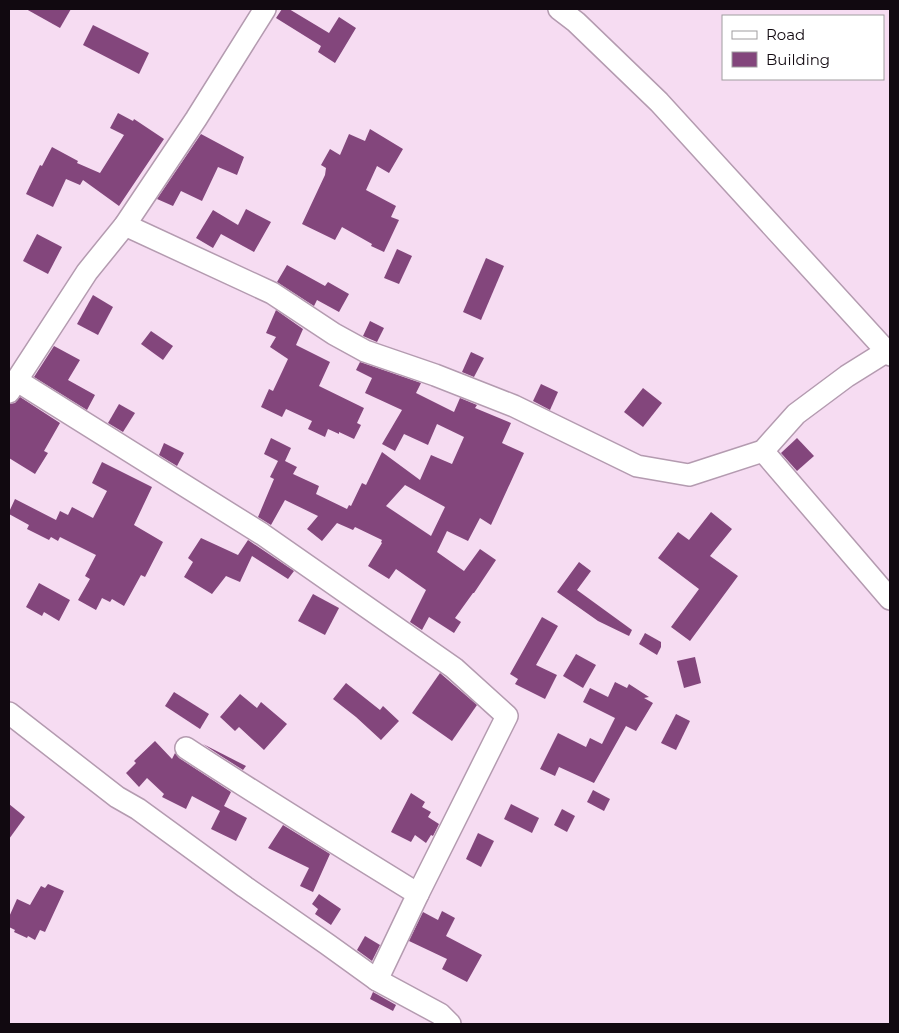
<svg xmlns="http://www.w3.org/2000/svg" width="899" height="1033" font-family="Montserrat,sans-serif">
<rect width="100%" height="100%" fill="#f6dcf2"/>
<!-- building -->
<g fill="#83467c" fill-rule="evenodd">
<polygon points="26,9 71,9 60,28"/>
<polygon points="282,9 289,9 329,33 339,17 356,28 335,63 318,52 321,46 276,18"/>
<polygon points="93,25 149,53 139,74 83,45"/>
<polygon points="118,113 133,121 134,119 164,139 119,206 83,180 80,185 66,179 53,207 26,194 40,165 42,166 52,147 78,161 77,163 100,173 124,135 110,128"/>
<polygon points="370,129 403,149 389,173 377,166 366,190 396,206 391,217 399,220 384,252 371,246 372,244 342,227 335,240 302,224 325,175 326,168 321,165 330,149 340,155 349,134 365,141"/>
<polygon points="201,134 244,157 237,175 218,167 202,201 181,191 173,206 157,199"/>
<polygon points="246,209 271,222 254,252 221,234 213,248 196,238 213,210 238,225"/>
<polygon points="37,234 62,247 48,274 23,261"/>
<polygon points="397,249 412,256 399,284 384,278"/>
<polygon points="486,258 504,266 481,320 463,312"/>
<polygon points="287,265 325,286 328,282 349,294 339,312 317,300 314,306 277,282"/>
<polygon points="93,295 113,307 98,335 77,324"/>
<polygon points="276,310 303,329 296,345 330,362 319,386 364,408 357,423 361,425 354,439 339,432 339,434 328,429 325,437 308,429 312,421 286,409 282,417 261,407 269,389 273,391 288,359 270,347 276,337 266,333"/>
<polygon points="370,321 384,328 377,342 363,336"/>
<polygon points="151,331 173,346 163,360 141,344"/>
<polygon points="54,346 80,360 68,380 95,395 87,410 34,377"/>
<polygon points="471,352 484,358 474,377 462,372"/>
<path d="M360 362 421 383 416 393 454 412 460 398 477 405 475 408 511 423 502 443 524 453 491 525 480 518 468 541 447 531 437 552 464 571 480 549 496 560 474 593H473L455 618 461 622 454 633 429 617 422 630 410 622 426 590 396 569 389 579 368 566 382 543 381 542 382 540 355 527 353 530 337 523 322 541 307 529 318 516 285 500 271 525 258 517 274 479 270 477 278 461 264 454 271 438 291 448 285 461 297 467 293 474 319 486 316 494 347 509 349 505 351 506 362 483 366 485 382 452 420 480 431 455 452 464 464 437 437 424 428 445 404 434 395 451 382 444 402 410 365 393 372 378 356 370ZM405 485 445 507 431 536 386 506Z"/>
<polygon points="541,384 558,392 550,410 533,401"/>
<polygon points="643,388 662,403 643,427 624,412"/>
<polygon points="20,397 60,423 44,451 48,453 35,474 9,458 9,404 15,403"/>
<polygon points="119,404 135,413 123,432 108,423"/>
<polygon points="797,438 814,456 797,471 781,453"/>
<polygon points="164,443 184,453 177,466 159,455"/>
<polygon points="102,462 152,487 134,525 163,542 145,577 141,575 124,606 112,599 110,602 102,598 96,610 78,600 90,579 85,576 96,555 60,537 58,541 51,537 49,540 27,529 29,525 9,514 9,512 15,499 56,520 60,511 68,515 72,507 93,518 107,491 92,483"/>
<polygon points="711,512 732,529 710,556 738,576 690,641 671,627 699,589 658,558 678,532 689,540"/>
<polygon points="201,538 238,555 248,540 294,571 288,579 252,556 240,582 226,576 212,594 184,577 193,562 188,558"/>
<polygon points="579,562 591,571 577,590 632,630 629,636 598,621 557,592"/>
<polygon points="39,583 70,600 59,621 44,612 42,616 26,607"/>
<polygon points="313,594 339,608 325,635 298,621"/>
<polygon points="542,617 558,626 536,665 557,675 545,699 515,684 518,679 510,674"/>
<polygon points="645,633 661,642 661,647 657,655 639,644"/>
<polygon points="576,654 596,665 583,688 563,676"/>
<polygon points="695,657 701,683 684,688 677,661"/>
<polygon points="440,673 477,705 452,741 412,713"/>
<polygon points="615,682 627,688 629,684 649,697 644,698 653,703 636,731 626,726 594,783 559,767 555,776 540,769 558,733 586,747 590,738 602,744 615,718 583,702 590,688 608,697"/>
<polygon points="346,683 380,710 383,706 399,721 381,740 356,717 333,699"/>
<polygon points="174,692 209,714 200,729 165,706"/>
<polygon points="240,694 257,708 261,702 287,724 264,750 239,727 235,731 220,717"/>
<polygon points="676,714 690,721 676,750 661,743"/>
<polygon points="155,741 172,759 175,753 179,758 231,792 224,806 247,818 236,841 211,829 220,811 192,796 186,809 162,797 164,794 147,778 139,787 126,773 136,763 134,761"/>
<polygon points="203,744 246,766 243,770 221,756"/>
<polygon points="593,790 610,799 604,811 587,802"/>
<polygon points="411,793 425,802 422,807 431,812 428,817 439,824 433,836 431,835 426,843 415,835 411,842 391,832"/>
<polygon points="9,804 25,817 9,839"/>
<polygon points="511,804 539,818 532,833 504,819"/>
<polygon points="562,809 575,816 567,832 554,825"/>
<polygon points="283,825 330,854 313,892 300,886 309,868 268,848"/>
<polygon points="478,833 494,841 481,867 466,859"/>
<polygon points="48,884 64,891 45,932 40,930 35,940 28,936 27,938 14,932 15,930 9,927 9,917 17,899 30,905 41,886 45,888"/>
<polygon points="319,894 341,909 331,925 315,914 318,909 312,904"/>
<polygon points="442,911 455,918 446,936 482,955 467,982 442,969 447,959 409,941 423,912 438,920"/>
<polygon points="365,936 380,945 372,961 357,950"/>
<polygon points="373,992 396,1005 393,1011 370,999"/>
</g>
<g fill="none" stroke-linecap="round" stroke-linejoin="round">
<defs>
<g id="minor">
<polyline points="559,9 576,22 659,102 890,355"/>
<polyline points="125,225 272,293 334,334 365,351 435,375 514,406 637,466 689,475 763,451 796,414 847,376 887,351"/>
<polyline points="16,380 262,534 454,668 507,716 418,894"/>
<polyline points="9,392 87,272 125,225 196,119 265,9"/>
<polyline points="763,451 890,599"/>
<polyline points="9,713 117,797 138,809 245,887 327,944 377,980"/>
<path d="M186 748C262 798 340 846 418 894L377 980 440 1014 450 1024"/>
</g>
</defs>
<!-- minor casing -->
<use href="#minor" stroke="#b49bb0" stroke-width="24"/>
<!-- minor -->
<use href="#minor" stroke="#fff" stroke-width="21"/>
</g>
<!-- border -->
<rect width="899" height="1033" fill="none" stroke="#110910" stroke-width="20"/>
<!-- legend -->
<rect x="722" y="15" width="162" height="65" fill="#ffffff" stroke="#a09d9f"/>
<rect x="732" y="31" width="25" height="8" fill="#ffffff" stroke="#a09d9f"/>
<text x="766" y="40" font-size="15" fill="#110910">Road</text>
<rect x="732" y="52" width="25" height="15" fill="#83467c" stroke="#a09d9f"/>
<text x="766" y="65" font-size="15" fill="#110910">Building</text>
</svg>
